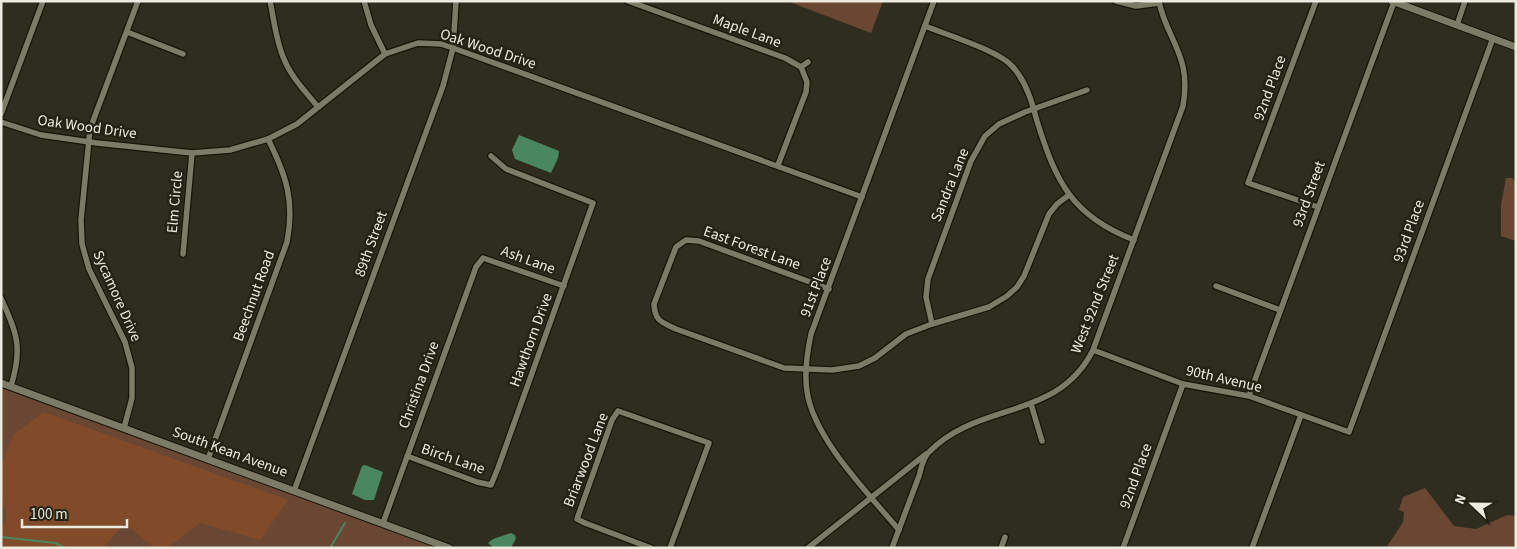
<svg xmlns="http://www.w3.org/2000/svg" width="1517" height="549" font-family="'Source Sans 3',sans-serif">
<rect width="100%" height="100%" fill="#2f2d1d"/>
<!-- green -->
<g fill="#694733">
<polygon points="787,1 883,1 871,33"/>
<polygon points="1506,178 1512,178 1516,182 1516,241 1501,236 1501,205"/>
<polygon points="1,384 447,548 1,548"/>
<polygon points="1425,488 1454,526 1476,529 1507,515 1516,516 1516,548 1386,548 1403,522 1404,512 1399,510 1403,497"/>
</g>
<!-- forest -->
<polygon fill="#814b29" points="44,412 288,500 260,540 200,523 167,548 154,548 125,523 103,548 1,548 1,532 7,515 1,496 1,466 13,435"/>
<!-- water -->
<g fill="#4a865f">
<polygon points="519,135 559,151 558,158 551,173 515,159 512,150"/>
<polygon points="365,465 383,472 374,500 365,500 352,494 362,466"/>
<polygon points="511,533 515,535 516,538 511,548 494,548 488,543 493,539"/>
</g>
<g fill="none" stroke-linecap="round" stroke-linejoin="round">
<!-- stream -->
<g stroke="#4a865f" stroke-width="2">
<polyline points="1,537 55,543 65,548"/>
<polyline points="330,548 345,523"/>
</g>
<defs>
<g id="minor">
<path d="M270 1C274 20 276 41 284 59 291 77 306 92 318 107"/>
<polyline points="364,1 371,25 385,54"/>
<polyline points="628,1 785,58 801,67"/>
<polyline points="1116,1 1136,6 1159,3"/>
<polyline points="1316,1 1248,183 1318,207"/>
<polyline points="1457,25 1465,1"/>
<path d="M925 26C947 35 997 50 1012 66 1026 81 1032 102 1037 121 1056 182 1072 216 1134 240"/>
<polyline points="127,32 183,54"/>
<polyline points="801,67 808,62"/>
<polyline points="1,114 43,1"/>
<polyline points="1,122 41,135 97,143 192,153 230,150 268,139 297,124 385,54 418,43 441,44 453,48 862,197"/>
<polyline points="778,165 806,92 807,82 801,67"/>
<polyline points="183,254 192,153"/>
<polyline points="1216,286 1280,310"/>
<path d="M829 289 699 241 686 240 676 247 654 304C655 322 662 322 676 329L784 368 832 370 859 366 875 358 906 334 932 324 989 307 1007 296 1017 287 1024 276 1049 214 1057 204 1069 195"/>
<path d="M1 298C17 334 23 347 11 386"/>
<polyline points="932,324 926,297 928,279 971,161 985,136 999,124 1025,112 1087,90"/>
<polyline points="1093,350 1183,384 1249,396 1349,432 1493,38"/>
<polyline points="1249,396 1394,2"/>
<polyline points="1031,404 1042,441"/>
<polyline points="124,428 132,398 132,368 125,342 89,269 82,244 81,220 90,129 138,1"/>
<polyline points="407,456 477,482 491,485 498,468 593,203 506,169 491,156"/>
<path d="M208 459 287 242C295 201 286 175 268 139"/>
<polyline points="294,491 443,86 453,48 456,1"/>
<polyline points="383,523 476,267 483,258 564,286"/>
<path d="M899 530C869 494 813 438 807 391 804 372 807 353 811 334L934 1"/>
<polyline points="651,548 585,523 577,519 612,420 618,411 709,443 670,548"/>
<polyline points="808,548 926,454"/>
<path d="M892 548C901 524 910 500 919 476 921 469 923 457 929 452 978 401 1058 421 1093 350L1183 106C1185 94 1186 80 1183 67 1178 44 1163 25 1159 1"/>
<polyline points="1001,548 1005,537"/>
<polyline points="1123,548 1183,384"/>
<polyline points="1252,548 1301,415"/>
</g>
<g id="tertiary">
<polyline points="1392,1 1516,47"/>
<polyline points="1,383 449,548"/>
</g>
</defs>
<!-- minor casing -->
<use href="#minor" stroke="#171507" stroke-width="8"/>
<!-- tertiary casing -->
<use href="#tertiary" stroke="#171507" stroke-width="9"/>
<!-- minor -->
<use href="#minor" stroke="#7c7b68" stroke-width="5.5"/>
<!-- tertiary -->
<use href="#tertiary" stroke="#7c7b68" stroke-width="7"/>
</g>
<g text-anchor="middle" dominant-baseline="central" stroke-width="5" stroke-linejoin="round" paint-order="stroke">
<!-- street labels -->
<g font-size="15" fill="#ebebe0" stroke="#252314">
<text transform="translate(747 31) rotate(20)">Maple Lane</text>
<text transform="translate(488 49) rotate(18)">Oak Wood Drive</text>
<text transform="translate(1270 88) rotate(-70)">92nd Place</text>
<text transform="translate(87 127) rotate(8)">Oak Wood Drive</text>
<text transform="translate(950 185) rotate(-68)">Sandra Lane</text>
<text transform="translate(1309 194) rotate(-70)">93rd Street</text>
<text transform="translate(175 202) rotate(-85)">Elm Circle</text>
<text transform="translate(1409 231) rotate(-70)">93rd Place</text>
<text transform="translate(371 244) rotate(-70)">89th Street</text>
<text transform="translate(752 248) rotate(20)">East Forest Lane</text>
<text transform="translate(528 260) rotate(20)">Ash Lane</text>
<text transform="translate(816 287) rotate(-69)">91st Place</text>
<text transform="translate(117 296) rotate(66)">Sycamore Drive</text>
<text transform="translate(254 296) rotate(-70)">Beechnut Road</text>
<text transform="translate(1095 304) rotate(-68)">West 92nd Street</text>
<text transform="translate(531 340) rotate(-70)">Hawthorn Drive</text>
<text transform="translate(1224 379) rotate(13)">90th Avenue</text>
<text transform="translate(419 385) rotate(-70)">Christina Drive</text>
<text transform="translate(230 452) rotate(20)">South Kean Avenue</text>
<text transform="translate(453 459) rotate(19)">Birch Lane</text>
<text transform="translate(586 460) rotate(-69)">Briarwood Lane</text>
<text transform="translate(1136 476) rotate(-70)">92nd Place</text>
</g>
</g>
<!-- border -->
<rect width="1517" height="549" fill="none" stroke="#ebebe0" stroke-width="5"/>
<!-- north arrow -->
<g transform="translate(1472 504) rotate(292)" stroke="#252314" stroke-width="4" paint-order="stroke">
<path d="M0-4L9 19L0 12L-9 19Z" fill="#ebebe0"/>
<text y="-8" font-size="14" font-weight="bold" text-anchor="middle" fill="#ebebe0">N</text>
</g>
<!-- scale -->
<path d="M22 519v8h105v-8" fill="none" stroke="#ebebe0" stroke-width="2.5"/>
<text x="30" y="519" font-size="15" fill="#ebebe0" stroke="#252314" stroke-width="4" paint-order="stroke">100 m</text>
</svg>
